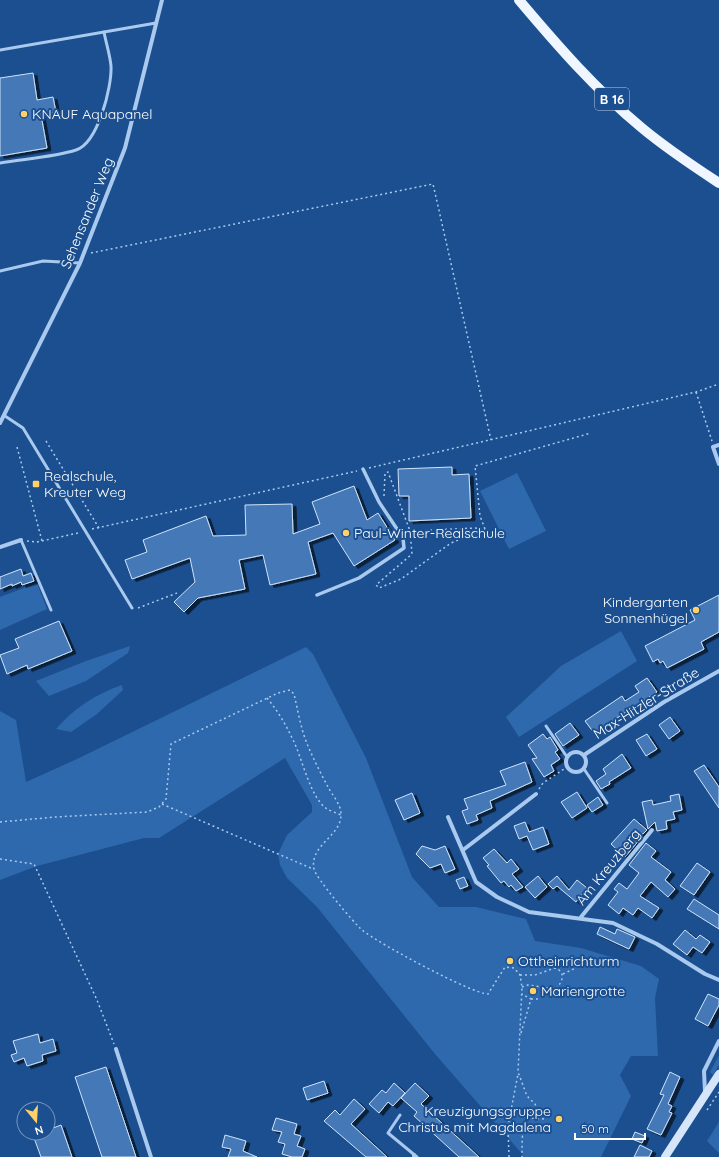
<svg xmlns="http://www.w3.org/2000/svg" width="719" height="1157" font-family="Quicksand,sans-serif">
<defs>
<filter id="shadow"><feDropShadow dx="4" dy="2.5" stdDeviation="0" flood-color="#0009"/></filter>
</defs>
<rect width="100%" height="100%" fill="#1b4f8f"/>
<!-- green -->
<g fill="#2e69ad">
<polygon points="517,473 546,531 509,549 480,491"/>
<polygon points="37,583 47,609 0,630 0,597"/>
<polygon points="621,631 637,661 519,737 506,717 561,666"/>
<polygon points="130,646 128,653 86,681 49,696 36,681 86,661"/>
<polygon points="306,647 313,654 366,758 412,877 439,907 476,907 526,919 535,941 581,948 641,966 659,979 655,998 658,1056 631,1056 620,1075 631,1096 601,1157 522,1157 523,1155 435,1054 317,907 287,878 280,865 278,854 287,835 312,812 312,805 285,758 159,838 144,838 37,866 0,880 0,711 16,720 26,782 77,759"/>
<path d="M122 685 123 690 97 714 71 732 56 729C74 708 96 694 122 685Z"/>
<polygon points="719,1055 719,1065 713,1075 710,1072"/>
<polygon points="719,1122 719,1153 707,1141"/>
</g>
<!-- building -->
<g fill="#4478b7" stroke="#cfe3fa" filter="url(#shadow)">
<polygon points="33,73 37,100 53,97 56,112 41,115 47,148 0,156 0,78"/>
<polygon points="452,467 452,475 469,474 471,518 409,521 409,496 399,496 398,469"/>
<polygon points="354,486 367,520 378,513 395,540 354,566 333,533 308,542 316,574 270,585 263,555 239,560 245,589 198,598 184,612 174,602 195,582 190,558 132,579 125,560 147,552 143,540 206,516 213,536 246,535 245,505 292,504 293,534 320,524 312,502"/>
<polygon points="21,569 23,576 31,573 34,581 22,585 21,582 12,586 12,584 0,589 0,577"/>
<polygon points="719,595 719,632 701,642 704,649 667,668 663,661 660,663 658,659 653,662 645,646 695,620 690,610"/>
<polygon points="59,621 72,651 28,669 27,665 7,674 0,655 19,648 15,639"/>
<polygon points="647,678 657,692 594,733 585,721 622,696 625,701 639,692 635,686"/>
<polygon points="670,717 680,731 669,739 659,725"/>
<polygon points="570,723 579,735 563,746 555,734"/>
<polygon points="543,734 547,739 550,737 558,750 555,752 560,759 551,765 554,771 544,777 532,759 537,758 528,745"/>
<polygon points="647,734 657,749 646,756 636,740"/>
<polygon points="622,754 631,768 609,782 610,784 601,789 596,781 606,774 603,769"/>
<polygon points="525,762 532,782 490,801 492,808 476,815 478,820 467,824 462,811 468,809 464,799 506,785 500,771"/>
<polygon points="704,765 719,787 719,808 694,771"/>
<polygon points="577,792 587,808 572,818 561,802"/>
<polygon points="412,793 420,813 404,820 395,800"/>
<polygon points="679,794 682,810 673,812 675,819 666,821 667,829 657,831 655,822 648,829 642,802 652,800 653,805 671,801 670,796"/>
<polygon points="598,797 603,805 592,812 587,805"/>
<polygon points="634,819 647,830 643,834 636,835 640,839 625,857 611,844"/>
<polygon points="525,822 529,832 543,827 549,844 533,850 527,836 519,839 514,826"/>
<polygon points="646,843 656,851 651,857 671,872 665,880 675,889 668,897 651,882 640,896 659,908 652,918 638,908 633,915 623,908 619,914 608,905 618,892 614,889 619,883 627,889 639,873 629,865"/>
<polygon points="422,846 435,850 445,846 455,869 445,873 441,864 430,868 416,854"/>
<polygon points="494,849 507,863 511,859 519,869 512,874 523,887 516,891 511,885 509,887 504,881 501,883 487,866 489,865 483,858"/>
<polygon points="697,863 710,872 694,895 680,886"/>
<polygon points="538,876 547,887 535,898 525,887"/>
<polygon points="557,876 569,890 577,880 587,888 576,902 557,886 553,889 548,884"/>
<polygon points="464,877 468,886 460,889 456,880"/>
<polygon points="694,899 719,915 719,929 687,909"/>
<polygon points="600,927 615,934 617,929 635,937 629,949 597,934"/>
<polygon points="685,930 696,939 700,935 710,942 702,953 693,947 687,955 673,944"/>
<polygon points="708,994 719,999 719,1005 708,1026 695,1019"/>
<polygon points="38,1034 40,1043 53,1039 56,1051 42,1055 43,1061 27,1066 24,1058 14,1062 11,1055 17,1053 13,1041"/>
<polygon points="106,1067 136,1157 102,1157 75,1077"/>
<polygon points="670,1072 680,1077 668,1104 672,1106 669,1112 672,1113 661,1135 647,1129 664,1095 660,1094"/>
<polygon points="324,1081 328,1093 307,1100 303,1088"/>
<polygon points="394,1083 405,1093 393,1106 388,1102 379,1113 369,1104 382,1090 386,1093"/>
<polygon points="415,1083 429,1096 421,1104 479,1157 459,1157 414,1116 417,1112 401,1098"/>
<polygon points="354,1099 365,1109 351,1124 387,1157 366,1157 324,1121 335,1110 340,1115"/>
<polygon points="276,1118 297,1124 294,1134 301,1136 297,1146 305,1149 302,1157 292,1157 282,1154 285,1144 278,1142 282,1132 272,1130"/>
<polygon points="61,1125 72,1157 41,1157 33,1135 48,1133 48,1130"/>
<polygon points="635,1132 645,1136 642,1143 632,1139"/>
<polygon points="225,1135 246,1141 243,1151 257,1157 228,1157 231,1149 222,1147"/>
<polygon points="640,1145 652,1151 649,1157 634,1157"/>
</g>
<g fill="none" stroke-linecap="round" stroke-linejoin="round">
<!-- path -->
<g stroke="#a9c9ee" stroke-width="1.5" stroke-dasharray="2 3" stroke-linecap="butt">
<polyline points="91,253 433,184 491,440"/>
<polyline points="696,392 712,441"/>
<polyline points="46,441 99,528"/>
<polyline points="17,447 42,541"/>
<polyline points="369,468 696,392 719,384"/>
<polyline points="384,496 385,473 388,472 410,531 412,554 376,585 379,588 401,579 451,543 485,529"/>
<polyline points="92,529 357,471"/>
<polyline points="485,529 480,516 475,466 591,433"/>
<polyline points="410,531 475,528 484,529"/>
<polyline points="27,541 37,542 78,533"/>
<polyline points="138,608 177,593"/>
<path d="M267 698C278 711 286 725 293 740 302 757 310 798 327 809 331 811 336 813 341 815"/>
<polyline points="539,789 543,783 567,767"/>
<polyline points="162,804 313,869"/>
<path d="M0 822 55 817 147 812 159 807 166 799 171 744 278 693 290 690 294 694C298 711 301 730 308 746 314 760 321 774 328 787 332 795 341 804 341 814 342 836 309 845 314 869 315 877 354 923 362 930 376 942 472 994 488 994L505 967 514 968 520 975 522 987 518 1072 527 1096 535 1104 538 1111 535 1113 527 1111C522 1125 522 1142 522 1157"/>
<polyline points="0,859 34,864 97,1000 114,1044"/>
<polyline points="563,974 582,965"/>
<path d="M520 975H535L555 968C566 972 563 981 556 989L528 985 522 987"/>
<polyline points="531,999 541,999"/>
<polyline points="521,1033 531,999 522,994"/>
<polyline points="707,1110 719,1092"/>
<polyline points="527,1118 546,1119"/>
<polyline points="509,1157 508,1126 518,1074"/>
</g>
<!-- service -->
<g stroke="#a9c9ee" stroke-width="3">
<polyline points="0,50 156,23"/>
<path d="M0 163C23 159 55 157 76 150 98 143 112 87 111 66 110 55 106 43 104 32"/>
<polyline points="0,271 43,261 80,263"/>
<polyline points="5,416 23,428 132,608"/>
<polyline points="21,540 51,610"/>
<polyline points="546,726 567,757"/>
<polyline points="584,769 607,803"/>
<polyline points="400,1115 388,1133 417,1157"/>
</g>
<!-- pedestrian -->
<polyline stroke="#a9c9ee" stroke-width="3.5" points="317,595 359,578 404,548 403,538 379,502 363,469"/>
<!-- minor -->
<g stroke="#a9c9ee" stroke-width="4">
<polyline points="0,423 80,263 125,148 162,0"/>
<polyline points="719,445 713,447 719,464"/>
<polyline points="0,547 21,540"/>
<circle cx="576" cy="762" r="10"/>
<polyline points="584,755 664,702 719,671"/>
<polyline points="448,817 476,882 497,897 529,912 613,923 657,944 705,974 719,980"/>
<polyline points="463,850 536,794"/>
<polyline points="581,917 652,830"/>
<polyline points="116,1049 151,1157"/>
<polyline points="705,1092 704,1071 719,1041"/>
<polyline points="414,1157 414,1155"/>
</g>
<!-- secondary -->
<polyline stroke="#d6e6fa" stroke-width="8" points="665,1157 719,1074"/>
<!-- primary -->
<path stroke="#f0f6ff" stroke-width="10" d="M519 0C557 45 596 90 642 128 666 148 693 166 719 183"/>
</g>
<!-- markers -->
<g fill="#ffd166" stroke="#1b4f8f" stroke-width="1.5">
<circle cx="24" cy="114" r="4"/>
<rect x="32" y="480" width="8" height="8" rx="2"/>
<circle cx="346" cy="533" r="4"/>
<circle cx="696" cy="610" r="4"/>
<circle cx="510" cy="961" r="4"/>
<circle cx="533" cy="991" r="4"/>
<circle cx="559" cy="1119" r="4"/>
</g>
<g text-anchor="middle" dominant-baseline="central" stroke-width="4" stroke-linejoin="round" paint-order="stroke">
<!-- shield labels -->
<rect fill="#1b4f8f" stroke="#bbcadd" stroke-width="1" x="595" y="88" width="34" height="22" rx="3"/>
<g font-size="13" font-weight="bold" fill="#fff">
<text x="612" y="99">B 16</text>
</g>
<!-- poi labels -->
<g font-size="14" fill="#fff" stroke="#1b4f8f" text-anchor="start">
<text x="32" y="114">KNAUF Aquapanel</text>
<text x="44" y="476">Realschule,<tspan x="44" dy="16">Kreuter Weg</tspan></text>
<text x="354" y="533">Paul-Winter-Realschule</text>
<text x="688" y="602" text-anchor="end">Kindergarten<tspan x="688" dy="16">Sonnenhügel</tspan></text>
<text x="518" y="961">Ottheinrichturm</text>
<text x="541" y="991">Mariengrotte</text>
<text x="551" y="1111" text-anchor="end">Kreuzigungsgruppe<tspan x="551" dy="16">Christus mit Magdalena</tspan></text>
</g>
<!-- street labels -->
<g font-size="14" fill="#fff" stroke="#1b4f8f">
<text transform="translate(87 213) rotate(-68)">Sehensander Weg</text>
<text transform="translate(646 703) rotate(-32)">Max-Hitzler-Straße</text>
<text transform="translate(608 867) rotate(-51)">Am Kreuzberg</text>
</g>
</g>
<!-- north arrow -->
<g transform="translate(36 1121) rotate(162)"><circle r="19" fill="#1b4f8f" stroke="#7695bc"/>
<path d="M0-3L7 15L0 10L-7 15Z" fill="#ffd166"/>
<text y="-6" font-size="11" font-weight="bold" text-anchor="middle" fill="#ffffff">N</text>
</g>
<!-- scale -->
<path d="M575 1133v6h70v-6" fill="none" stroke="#ffffff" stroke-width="2"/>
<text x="581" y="1133" font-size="12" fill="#ffffff" stroke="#1b4f8f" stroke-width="3" paint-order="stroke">50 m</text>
</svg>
